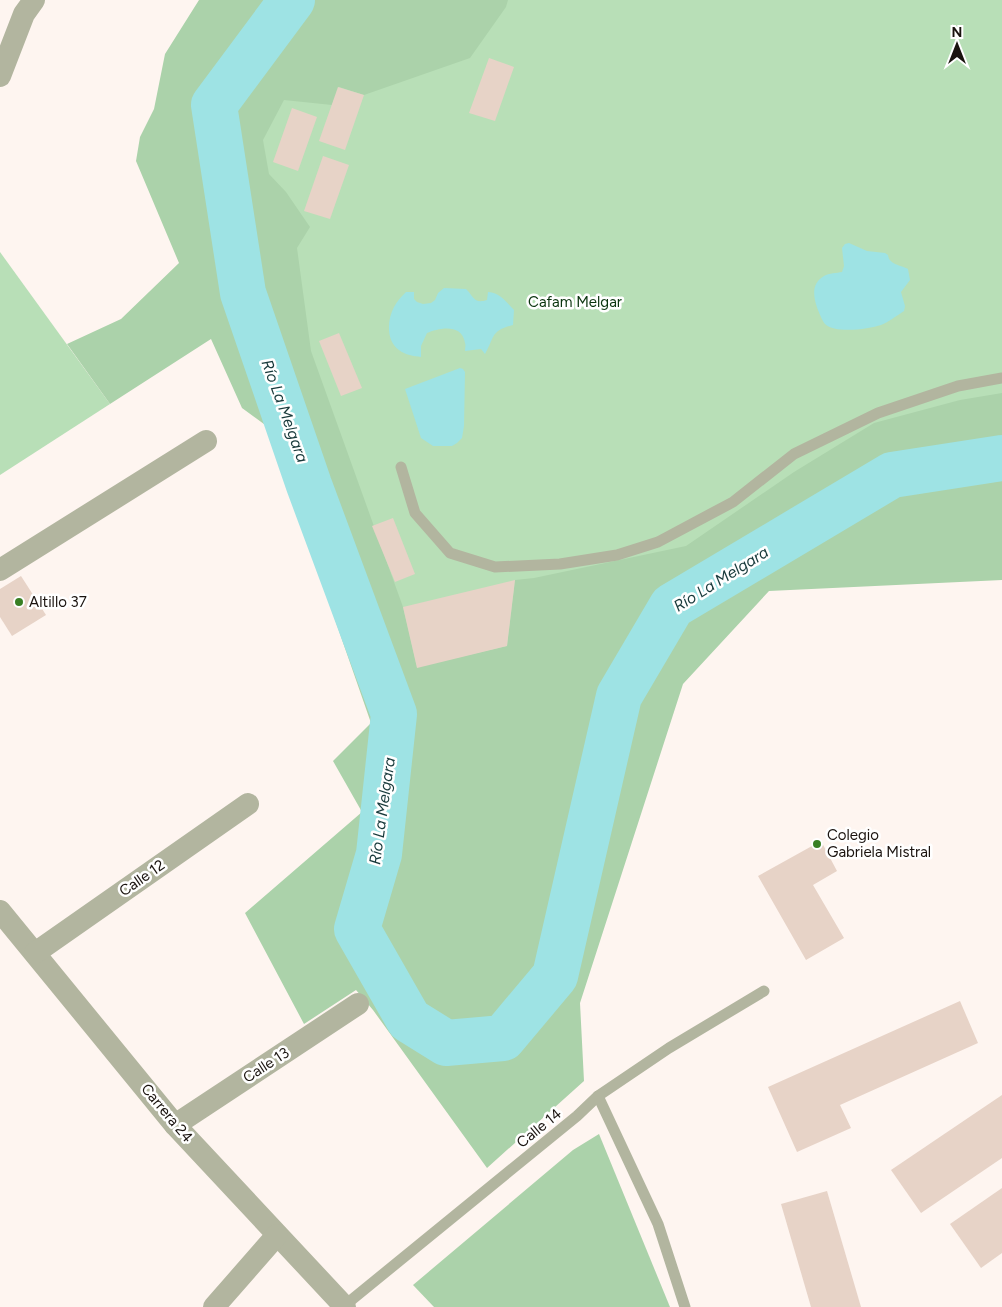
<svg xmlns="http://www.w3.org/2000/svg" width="1002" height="1307" font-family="Figtree,sans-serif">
<rect width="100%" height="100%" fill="#fef5f0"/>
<!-- green -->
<g fill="#b8dfb7">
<polygon points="311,0 1002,0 1002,448 413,747 228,110"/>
<polygon points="0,252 110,404 0,475"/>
</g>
<!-- forest -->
<g fill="#abd2aa">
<polygon points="199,0 508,0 506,7 470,58 364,95 339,87 332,105 284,100 263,140 269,174 286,192 310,227 297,248 311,351 403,607 417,667 507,646 515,580 534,578 686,546 794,472 874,423 960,400 1002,393 1002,580 769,591 683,684 580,1003 584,1081 487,1168 373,1010 356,990 304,1024 245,913 362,812 333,761 371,723 268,427 242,408 211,339 110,404 67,344 121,319 179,263 136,161 140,137 154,109 165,54"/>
<polygon points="599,1134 670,1307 434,1307 413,1285 573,1150"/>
</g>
<!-- water -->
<g fill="#9ee3e4">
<path d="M849 243 867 251 885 253 888 255C889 265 901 265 908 269L910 280 901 292 905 306 904 311C896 316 889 322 881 325 869 329 835 334 825 324 823 322 822 319 821 317 815 304 808 285 824 276 829 273 837 273 842 272L844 266 842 248 845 244Z"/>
<path d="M444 288 466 289C474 297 474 304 487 300L488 292C501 293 506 302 514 310L513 325C490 331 495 337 485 354L481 349 465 351C465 348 466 345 465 343 462 323 439 328 427 333L421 346V357C414 356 405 355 399 350 386 341 387 320 394 307 397 301 402 296 406 292H414V299L417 302 423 304 431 303 435 300 438 293Z"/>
<polygon points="460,368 463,369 465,372 464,426 462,438 457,443 452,446 433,446 421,438 405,389"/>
</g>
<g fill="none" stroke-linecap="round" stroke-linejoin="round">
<!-- river -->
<polyline stroke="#9ee3e4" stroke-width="46" points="292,0 214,105 243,293 309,485 394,714 379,854 357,929 409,1020 446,1043 503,1038 555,976 619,696 672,606 892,475 1002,458"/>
</g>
<!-- building -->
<g fill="#e7d3c7">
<polygon points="489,58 514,67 495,121 469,113"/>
<polygon points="338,87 364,95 345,150 319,141"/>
<polygon points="292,108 317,117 298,171 273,162"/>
<polygon points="323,156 349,165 330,219 304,211"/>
<polygon points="339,333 362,388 341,396 319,341"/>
<polygon points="393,518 415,574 395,582 372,526"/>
<polygon points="21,576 46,615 12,636 0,617 0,589"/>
<polygon points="515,580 507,646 417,668 403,607"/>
<polygon points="821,841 837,871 813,885 844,938 806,960 758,876"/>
<polygon points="960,1001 978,1043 840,1105 851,1128 797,1152 768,1087"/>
<polygon points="1002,1095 1002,1158 921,1213 891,1170"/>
<polygon points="1002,1188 1002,1253 981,1268 950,1224"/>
<polygon points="827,1191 861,1307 811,1307 781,1204"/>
</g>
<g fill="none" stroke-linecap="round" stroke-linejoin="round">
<!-- lane -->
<g stroke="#b2b59f" stroke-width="11">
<polyline points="401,467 415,513 450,553 495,567 560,564 617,555 658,542 733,502 794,454 878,413 958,386 1002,378"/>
<polyline points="598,1096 658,1224 685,1307"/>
<polyline points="344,1306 577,1116 598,1096 669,1048 764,991"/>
</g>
<!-- street -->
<g stroke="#b2b59f" stroke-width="22">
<polyline points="0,76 24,14 34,0"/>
<polyline points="0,570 206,441"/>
<polyline points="0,911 175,1125 345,1307"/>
<polyline points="35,953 248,804"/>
<polyline points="175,1125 358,1004"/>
<polyline points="214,1307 277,1235"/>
</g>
</g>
<!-- markers -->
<g fill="#387f24" stroke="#fff" stroke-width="2">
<circle cx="19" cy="602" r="5"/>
<circle cx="817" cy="844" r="5"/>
</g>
<g text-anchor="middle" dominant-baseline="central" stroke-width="5" stroke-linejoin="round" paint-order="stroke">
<!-- park labels -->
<g font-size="15" fill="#0a340e" stroke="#fff">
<text x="575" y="302">Cafam Melgar</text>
</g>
<!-- poi labels -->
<g font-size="15" fill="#1a130f" stroke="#fff" text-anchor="start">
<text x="29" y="602">Altillo 37</text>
<text x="827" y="835">Colegio<tspan x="827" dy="17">Gabriela Mistral</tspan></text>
</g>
<!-- street labels -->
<g font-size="15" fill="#1a130f" stroke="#fff">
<text transform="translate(142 878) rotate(-35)">Calle 12</text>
<text transform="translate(266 1065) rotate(-33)">Calle 13</text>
<text transform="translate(167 1113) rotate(50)">Carrera 24</text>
<text transform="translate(539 1128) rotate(-39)">Calle 14</text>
</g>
<!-- water labels -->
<g font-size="16" font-style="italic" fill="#183a3b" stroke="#fff">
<text transform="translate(285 411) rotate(70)">Río La Melgara</text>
<text transform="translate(721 579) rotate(-32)">Río La Melgara</text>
<text transform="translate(382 811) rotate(-82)">Río La Melgara</text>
</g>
</g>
<!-- north arrow -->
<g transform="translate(957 45)" stroke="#ffffff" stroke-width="4" paint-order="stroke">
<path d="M0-4L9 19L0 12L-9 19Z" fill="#1a130f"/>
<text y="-8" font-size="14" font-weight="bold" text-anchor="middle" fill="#1a130f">N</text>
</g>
</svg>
